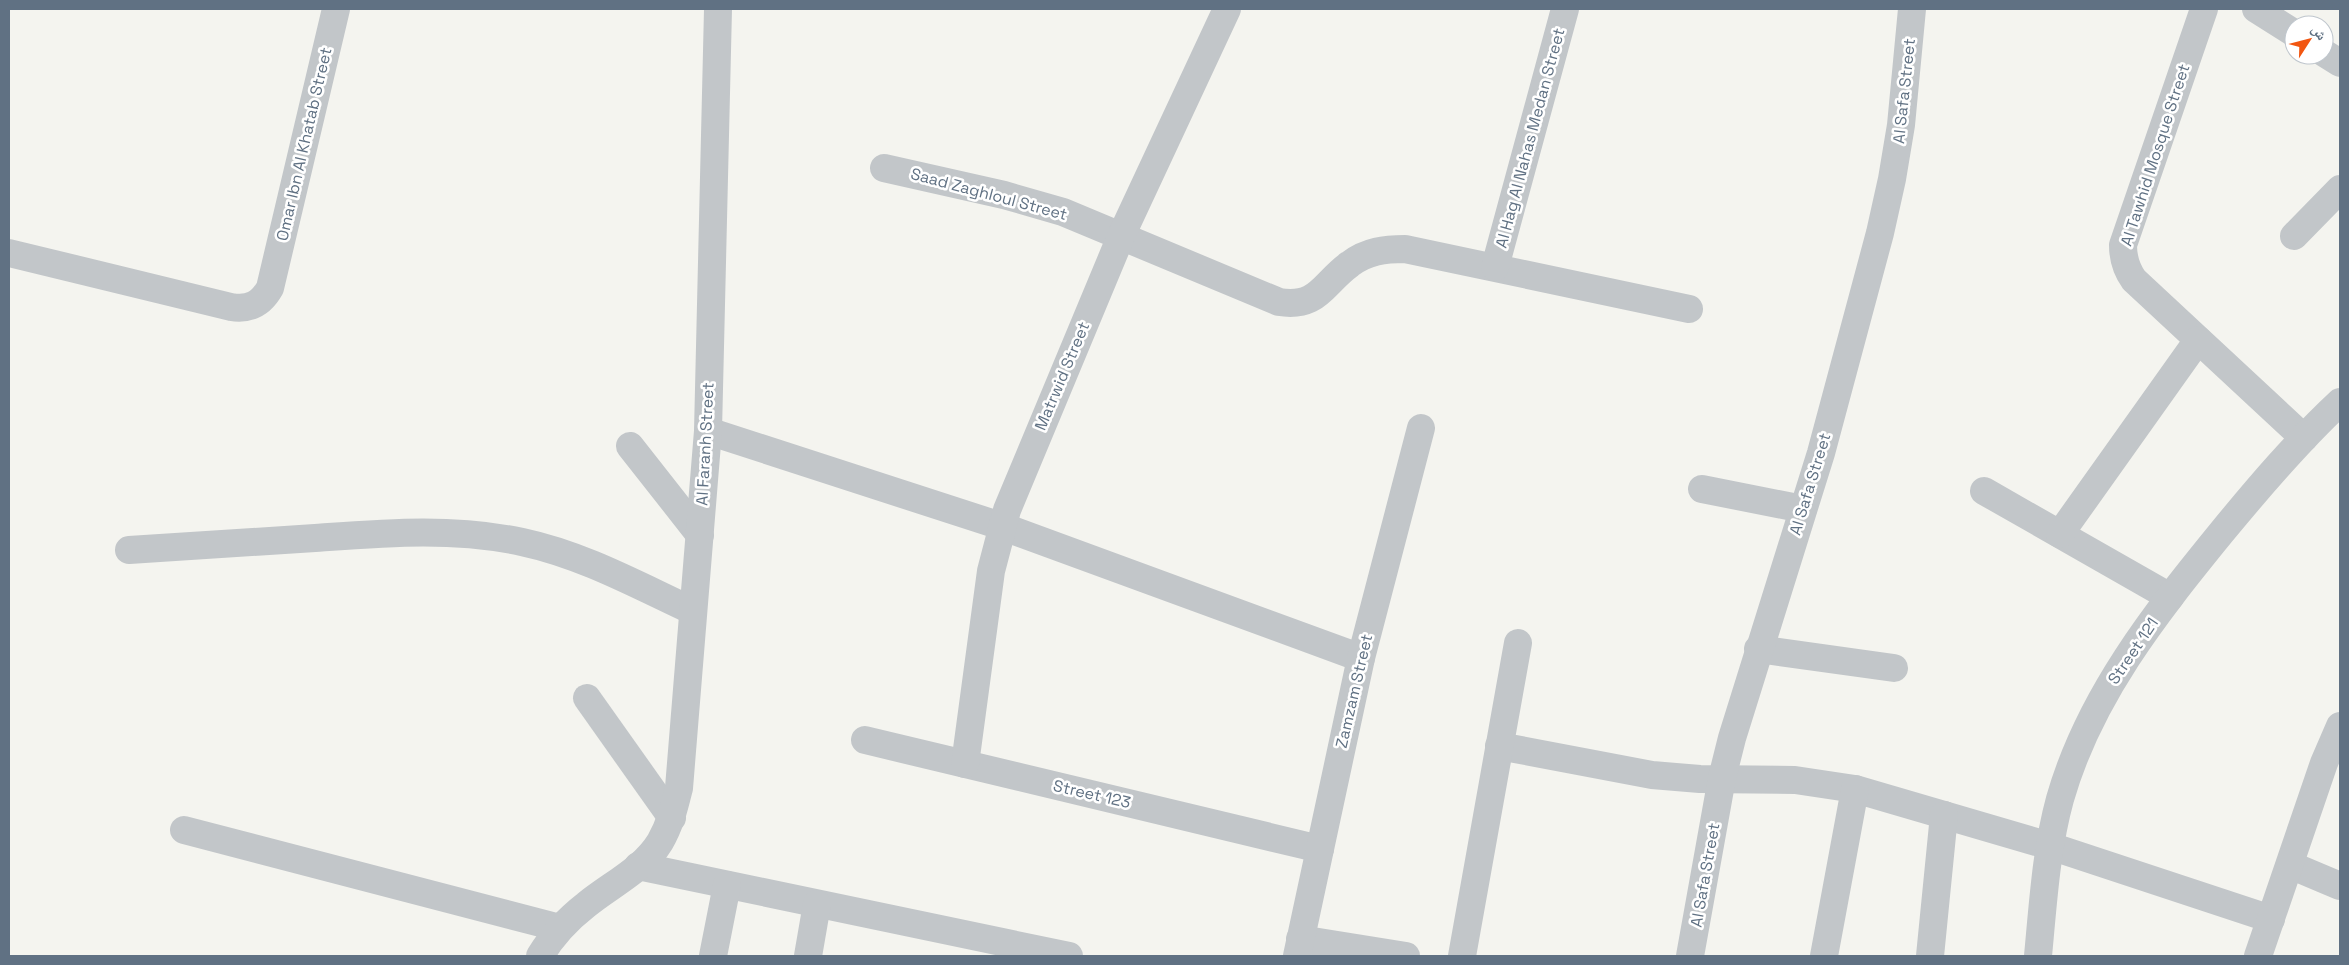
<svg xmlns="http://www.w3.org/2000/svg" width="2349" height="965" font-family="'Space Grotesk','Noto Naskh Arabic',sans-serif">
<rect width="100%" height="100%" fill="#f4f4ef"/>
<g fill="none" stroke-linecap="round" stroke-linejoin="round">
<!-- minor -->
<g stroke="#c2c6c9" stroke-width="28">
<path d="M2204 9 2123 245C2123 259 2126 269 2134 280L2304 438"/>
<polyline points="2256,9 2294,33"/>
<polyline points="2324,53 2340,63"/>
<path d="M884 168 1004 195 1063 212 1279 302C1319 308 1322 284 1350 264 1367 251 1385 249 1405 249L1689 309"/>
<polyline points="2294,236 2340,189"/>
<path d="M9 253 231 307C250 310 261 304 270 288L336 9"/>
<polyline points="1495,267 1565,9"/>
<polyline points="708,431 1001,526 1361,658"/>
<polyline points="630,446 700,535"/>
<polyline points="1702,489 1803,509"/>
<polyline points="1984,491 2170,597"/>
<polyline points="2060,534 2198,340"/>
<path d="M129 550C191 546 253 542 315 538 384 533 453 527 522 542 583 555 637 585 693 611"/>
<polyline points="1758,649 1894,668"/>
<polyline points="587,698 672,818"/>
<polyline points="865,740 1320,849"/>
<polyline points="1499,746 1652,775 1700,779 1795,780 1855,789 2050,846 2271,919"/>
<polyline points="965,764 991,571 1007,510 1122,234 1227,9"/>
<polyline points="184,830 560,928"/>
<polyline points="2290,865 2340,886"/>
<polyline points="638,866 1069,956"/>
<polyline points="1300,939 1406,956"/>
<path d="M540 956C552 936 568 919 586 905 610 885 643 870 660 842 670 825 674 808 679 788L708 431 718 9"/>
<polyline points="713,956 727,885"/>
<polyline points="808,956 817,904"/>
<polyline points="1297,956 1361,658 1421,428"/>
<polyline points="1462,956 1518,643"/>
<polyline points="1690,956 1722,778 1732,738 1821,453 1880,233 1892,179 1901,125 1912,9"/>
<polyline points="1824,956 1855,789"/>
<polyline points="1930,956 1944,815"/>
<path d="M2038 956C2043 904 2046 850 2060 799 2089 697 2155 614 2221 533 2258 488 2297 442 2340 402"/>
<polyline points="2258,956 2324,763 2340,726"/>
</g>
</g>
<g text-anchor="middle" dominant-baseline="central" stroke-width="5" stroke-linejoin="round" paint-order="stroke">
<!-- street labels -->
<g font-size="16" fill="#607183" stroke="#fff">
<text transform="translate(1904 91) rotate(-84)">Al Safa Street</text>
<text transform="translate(1530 138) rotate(-75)">Al Hag Al Nahas Medan Street</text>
<text transform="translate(304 144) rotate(-77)">Omar Ibn Al Khatab Street</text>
<text transform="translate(2155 155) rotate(-72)">Al Tawhid Mosque Street</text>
<text transform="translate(989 194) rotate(15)">Saad Zaghloul Street</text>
<text transform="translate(1062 376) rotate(-67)">Matrwid Street</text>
<text transform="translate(705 444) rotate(-87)">Al Faranh Street</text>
<text transform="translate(1810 484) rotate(-73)">Al Safa Street</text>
<text transform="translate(2133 651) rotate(-56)">Street 121</text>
<text transform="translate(1354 691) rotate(-77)">Zamzam Street</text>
<text transform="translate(1092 794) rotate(13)">Street 123</text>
<text transform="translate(1705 875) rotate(-80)">Al Safa Street</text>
</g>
</g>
<!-- border -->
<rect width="2349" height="965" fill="none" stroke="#607183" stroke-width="20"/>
<!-- north arrow -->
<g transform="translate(2309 40) rotate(54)"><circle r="24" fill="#ffffff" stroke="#bfc6cd"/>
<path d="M0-4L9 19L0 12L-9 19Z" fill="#f25611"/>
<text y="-8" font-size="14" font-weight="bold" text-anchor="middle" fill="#607183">ش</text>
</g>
</svg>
